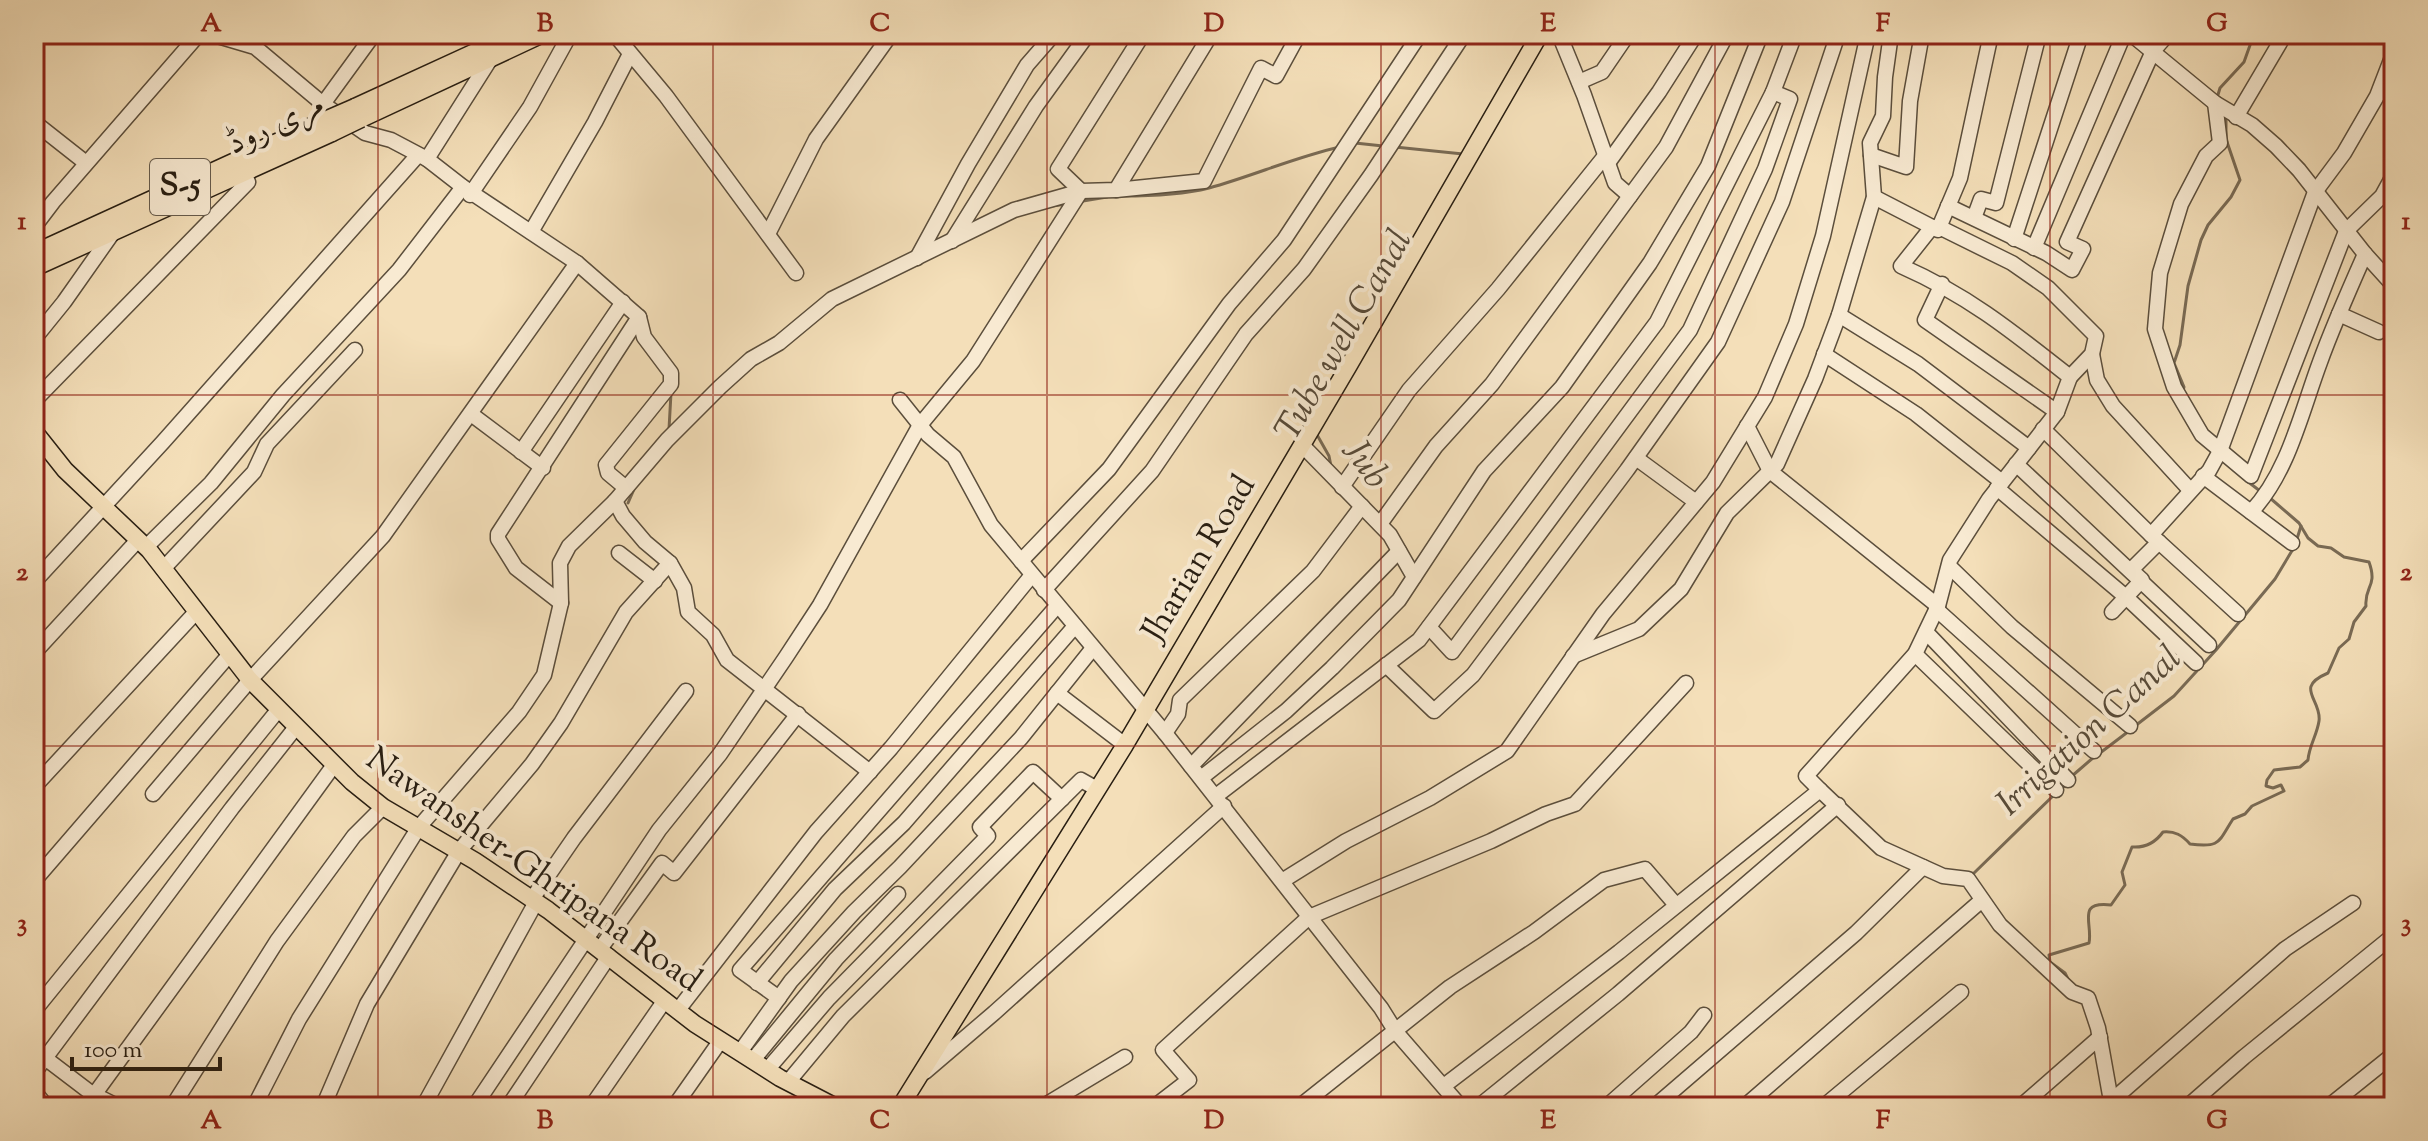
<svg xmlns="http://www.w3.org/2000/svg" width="2428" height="1141" font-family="'Sorts Mill Goudy',Amiri,serif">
<rect width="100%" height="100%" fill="#f4dfb9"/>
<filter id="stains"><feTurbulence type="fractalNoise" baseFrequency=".0025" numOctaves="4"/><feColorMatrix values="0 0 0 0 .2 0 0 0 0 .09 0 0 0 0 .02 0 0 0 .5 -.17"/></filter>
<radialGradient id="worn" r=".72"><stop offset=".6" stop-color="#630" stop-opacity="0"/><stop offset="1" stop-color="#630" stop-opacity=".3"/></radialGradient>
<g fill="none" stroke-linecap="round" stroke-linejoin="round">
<!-- stream -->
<g stroke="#796a54" stroke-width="3">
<polyline points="2217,98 2220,88 2244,62 2254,34"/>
<polyline points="1355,143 1383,146"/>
<polyline points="1395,147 1463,154"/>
<path d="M1122 196C1151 196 1181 195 1209 188 1253 176 1295 157 1340 147"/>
<polyline points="1083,201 1107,197"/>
<polyline points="1051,206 1068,204"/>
<polyline points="936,255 951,248"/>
<polyline points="2183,391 2184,387 2174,363 2180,345 2188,286 2201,240 2208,225 2231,197 2240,180 2226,139 2226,115"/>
<polyline points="689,427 701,415"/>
<polyline points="669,429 671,393"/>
<polyline points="1316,433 1329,456 1331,466"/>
<polyline points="2247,481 2260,491"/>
<polyline points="628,503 635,487"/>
<polyline points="2296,542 2301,526"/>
<polyline points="2135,726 2174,696 2216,650 2275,579 2293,549"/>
<polyline points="2100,753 2129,731"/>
<polyline points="2072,776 2094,757"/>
<polyline points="1973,874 2056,793"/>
<path d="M2069 981 2065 973 2050 962 2049 955 2089 943C2093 923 2076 901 2111 905L2125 885 2122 872 2132 847C2145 848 2155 843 2163 832 2175 831 2182 835 2190 844 2221 848 2218 842 2233 819L2245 814 2252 806 2284 791 2281 785 2273 788 2266 786 2267 780 2274 770 2300 767 2308 760C2309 746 2317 735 2319 721 2322 699 2293 688 2328 673L2339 648 2349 639 2354 622 2366 606C2364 586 2378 587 2369 562L2344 557 2331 548 2318 546 2308 538 2299 523 2270 498"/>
</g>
<defs>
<g id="minor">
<polyline points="211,34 255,47 323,104 365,133 391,140 427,159 463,187 577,263 639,317 644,337 671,373 671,384 606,465 608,473 626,488"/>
<polyline points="618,34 616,36 666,96 796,273"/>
<polyline points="1143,34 1058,169 1081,191 1116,190 1211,34"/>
<polyline points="1559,34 1584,95 1615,183 1630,196"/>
<polyline points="2131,34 2215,103 2252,125 2276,146 2299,170 2365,254 2394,286"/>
<polyline points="1579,82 1602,72 1628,34"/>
<polyline points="2215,103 2220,143 2206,156 2181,204 2160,273 2155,329 2174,387 2202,435 2251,476 2346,231 2382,196 2394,174"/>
<polyline points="323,104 374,34"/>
<polyline points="2236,117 2285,34"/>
<polyline points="34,122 86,163"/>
<polyline points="1871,155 1906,167 1910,101 1922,34"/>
<polyline points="427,159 491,58"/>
<polyline points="1608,163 1659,92 1696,34"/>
<polyline points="1116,190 1204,181 1261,68 1276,76 1299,34"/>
<polyline points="470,195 530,107 568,38 566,34"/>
<polyline points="1874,197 1938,230 1960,178 1991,34"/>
<polyline points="1948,206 2046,253 2072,270 2083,249 2067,242 2153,51 2168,34"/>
<polyline points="1974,218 1981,199 1996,203 2039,34"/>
<polyline points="34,227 53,202 199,34"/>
<polyline points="1939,227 2012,263 2048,288 2096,336 2092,354 2070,377"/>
<polyline points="531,232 595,122 630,54"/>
<polyline points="768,234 816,139 891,34"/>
<polyline points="2014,239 2081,34"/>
<polyline points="952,241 1036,106 1088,34"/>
<polyline points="2034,248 2124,34"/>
<polyline points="917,258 968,164 1027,65 1054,34"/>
<polyline points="1942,284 1925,320 2057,412"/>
<polyline points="2339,314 2379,332"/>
<path d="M1839 315 1918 364 2029 448 2057 412 2070 377C2013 332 1969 296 1901 266L1932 227"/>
<polyline points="34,339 64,302 114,231"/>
<polyline points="1824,354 1916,414 2002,482"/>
<polyline points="2092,354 2097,380 2113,406 2190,490"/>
<polyline points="900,400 928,435 954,457 991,525 1165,733 1381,1008 1396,1032 1461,1107"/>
<polyline points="34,401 248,182 244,173"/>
<polyline points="471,414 543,468"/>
<polyline points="1747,426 1770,471 1938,606"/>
<polyline points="2043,429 2151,535"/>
<polyline points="1302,445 1390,535 1414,577"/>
<polyline points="521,452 623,302"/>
<polyline points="1636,458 1696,502"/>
<polyline points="2016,464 2209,645"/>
<polyline points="2203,476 2292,543"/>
<polyline points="1342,487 1409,390 1498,289 1605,156"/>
<polyline points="1997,488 2126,597 2196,663"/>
<polyline points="615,501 623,516 645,542 670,563 684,588 688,612 713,635 727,660 870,772"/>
<path d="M2251 512C2288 473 2301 413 2320 362 2333 326 2349 290 2365 254"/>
<polyline points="1380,524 1436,446 1492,384 1666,147 1727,34"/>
<polyline points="2159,542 2238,614"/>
<polyline points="146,547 211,483 283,395 399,270 463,187"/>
<polyline points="619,553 655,581"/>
<polyline points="1021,561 1109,469 1229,304 1284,240 1420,34"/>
<polyline points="1949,566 2012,627 2130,726"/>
<polyline points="163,569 254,472 267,444 355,350"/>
<polyline points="34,582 163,442 418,155"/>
<polyline points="1044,590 1152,471 1246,334 1304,269 1371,175 1464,34"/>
<polyline points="561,603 516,568 498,539 498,534 639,317"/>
<polyline points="1936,609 2094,751"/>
<polyline points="2112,612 2142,580 2131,570 2159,542 2151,535 2209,471 2220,451 2315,192 2344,153 2377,96 2394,52"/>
<polyline points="1429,627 1452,652 1690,330 1765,169 1790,99 1773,92"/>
<polyline points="1926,632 2068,780"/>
<polyline points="34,653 138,540"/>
<polyline points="1915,654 2056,790"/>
<polyline points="1573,656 1639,629 1681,589 1727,513 1777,464 1815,379 1839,315 1874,197 1870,143 1883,116 1885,77 1891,34"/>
<polyline points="1386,665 1434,711 1473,675 1627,470 1718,342 1782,202 1838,34"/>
<polyline points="1057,693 1125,745"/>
<polyline points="1165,733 1178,714 1180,700 1313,571 1362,506"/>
<polyline points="1191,766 1399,551"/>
<polyline points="1201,778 1286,711 1332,668 1399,600 1484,471 1562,387 1650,263 1708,166 1761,34"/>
<polyline points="34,787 196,612"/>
<polyline points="1820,790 1881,848 1943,876 1968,879 2000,925 2072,992 2088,998 2098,1028 2111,1101 2116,1107"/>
<polyline points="153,794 250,680 383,536 577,263"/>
<polyline points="1216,796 1419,640 1657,322 1773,92 1795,34"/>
<polyline points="34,881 230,654"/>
<polyline points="1282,881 1346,841 1430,798 1507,751 1603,614 1713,482 1765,397 1796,324 1823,236 1868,34"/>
<polyline points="532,899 574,838 686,691"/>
<polyline points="600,949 662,863 674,873 798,714"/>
<polyline points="757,983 835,889 904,823 1075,626"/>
<polyline points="779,998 740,970 1057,606"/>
<polyline points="678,1010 816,832 891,748 1032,575"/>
<polyline points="34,1011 279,709"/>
<polyline points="740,1052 791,981 854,912 900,867 1021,738 1093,648"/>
<polyline points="45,1058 91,1093 119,1107"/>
<polyline points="753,1060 836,959 898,894"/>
<polyline points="767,1070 829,998 988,836 980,827 1033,772 1062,799"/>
<polyline points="925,1072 994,1013 1224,806"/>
<polyline points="34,1073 232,808 296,727"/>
<polyline points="788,1082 843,1016 1081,780 1097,789"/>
<polyline points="1445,1085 1619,952 1820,790 1806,776 1915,654 1938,606 1950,560 1989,499 2029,448"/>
<polyline points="34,1091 47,1107"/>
<polyline points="94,1095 334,765"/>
<polyline points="2108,1104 2285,949 2353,903"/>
<polyline points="172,1107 277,941 354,836 383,807"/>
<polyline points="254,1107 299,1019 419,827 519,712 544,675 561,603 560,563 569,546 615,501 667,440 720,387 751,359 779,343 832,299 1014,210 1081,191"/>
<polyline points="323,1107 367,1004 459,851 532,764 561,723 626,612 670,563"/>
<polyline points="423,1107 536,902"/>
<polyline points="474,1107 659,830 720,754 786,657 820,605 920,425 973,361 1081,191"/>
<polyline points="508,1107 609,956"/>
<polyline points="591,1107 665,1000"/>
<polyline points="674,1107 721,1040"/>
<polyline points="1042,1107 1125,1057"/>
<polyline points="1154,1107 1189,1080 1163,1050 1309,917 1491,841 1546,814 1575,804 1686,683"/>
<polyline points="1299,1107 1450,987 1534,932 1604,880 1645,869 1676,905"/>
<polyline points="1478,1107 1618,994 1838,805"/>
<polyline points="1606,1107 1691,1032 1704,1015"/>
<polyline points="1654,1107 1856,933 1923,867"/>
<polyline points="1744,1107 1982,900"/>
<polyline points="1823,1107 1961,992"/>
<polyline points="2020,1107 2100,1037"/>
<polyline points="2187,1107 2244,1057 2394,935"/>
<polyline points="2328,1107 2394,1054"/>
</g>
<g id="major">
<polyline points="355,107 514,34"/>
<polyline points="361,119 543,34"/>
<polyline points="34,253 325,120"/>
<polyline points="34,268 332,133"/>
<polyline points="34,431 65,470 149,550 250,680 352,782 383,807 475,861 548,910 695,1024 780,1078 836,1107"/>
<polyline points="900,1107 1125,745 1348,367 1540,34"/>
</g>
</defs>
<!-- minor casing -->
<use href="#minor" stroke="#5b4e3c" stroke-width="17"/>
<!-- major casing -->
<use href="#major" stroke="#281e12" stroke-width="19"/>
<!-- minor -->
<use href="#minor" stroke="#f8ead2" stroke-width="14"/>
<!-- major -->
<use href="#major" stroke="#f4dfb9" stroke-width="16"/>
<defs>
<g id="major-bridge">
<polyline points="325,120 355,107"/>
<polyline points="332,133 361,119"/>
</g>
</defs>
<!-- major-bridge casing -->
<use href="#major-bridge" stroke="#281e12" stroke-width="19" stroke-linecap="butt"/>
<!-- major-bridge -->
<use href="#major-bridge" stroke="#f4dfb9" stroke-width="16"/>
</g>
<!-- grid -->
<path fill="none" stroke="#8f2418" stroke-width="2" stroke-opacity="0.55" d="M378 34V1107M713 34V1107M1047 34V1107M1381 34V1107M1715 34V1107M2050 34V1107M34 395H2394M34 746H2394"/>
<g text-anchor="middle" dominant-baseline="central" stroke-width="8" stroke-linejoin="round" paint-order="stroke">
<!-- shield labels -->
<rect fill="#f8ead2" stroke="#665b4c" stroke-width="2" x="150" y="159" width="60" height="56" rx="6"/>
<g font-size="32" font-weight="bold" fill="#281e12">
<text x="180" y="187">S-5</text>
</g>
<!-- street labels -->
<g font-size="34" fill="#281e12" stroke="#f8ead2">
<text transform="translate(276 125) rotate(-25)">مری روڈ</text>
<text transform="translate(1200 559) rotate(-59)">Jharian Road</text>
<text transform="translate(533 871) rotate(35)">Nawansher-Ghripana Road</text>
</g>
<!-- water labels -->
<g font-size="36" font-style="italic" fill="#574a38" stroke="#f8ead2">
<text transform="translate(1345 336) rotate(-60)">Tube well Canal</text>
<text transform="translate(1365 465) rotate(55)">Jub</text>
<text transform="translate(2090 732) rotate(-42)">Irrigation Canal</text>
</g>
</g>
<!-- margin -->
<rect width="2428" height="1141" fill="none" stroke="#f4dfb9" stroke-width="88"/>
<!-- scale -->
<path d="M72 1057v12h148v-12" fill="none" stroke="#281e12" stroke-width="4"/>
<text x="84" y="1057" font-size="24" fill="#281e12" stroke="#f8ead2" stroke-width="6" paint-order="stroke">100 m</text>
<rect x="44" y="44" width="2340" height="1053" fill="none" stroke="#8f2418" stroke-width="3"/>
<g font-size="26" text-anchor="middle" font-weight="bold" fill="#8f2418">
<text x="211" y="31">A</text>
<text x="545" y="31">B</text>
<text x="880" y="31">C</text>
<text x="1214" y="31">D</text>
<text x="1548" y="31">E</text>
<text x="1883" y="31">F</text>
<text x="2217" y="31">G</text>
<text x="22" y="229">1</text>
<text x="2406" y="229">1</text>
<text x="22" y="580">2</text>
<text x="2406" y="580">2</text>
<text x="22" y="931">3</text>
<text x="2406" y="931">3</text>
<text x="211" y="1128">A</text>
<text x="545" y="1128">B</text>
<text x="880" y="1128">C</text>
<text x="1214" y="1128">D</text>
<text x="1548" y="1128">E</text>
<text x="1883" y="1128">F</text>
<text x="2217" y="1128">G</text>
</g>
<rect width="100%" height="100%" filter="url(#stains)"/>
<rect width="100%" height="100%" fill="url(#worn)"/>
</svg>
